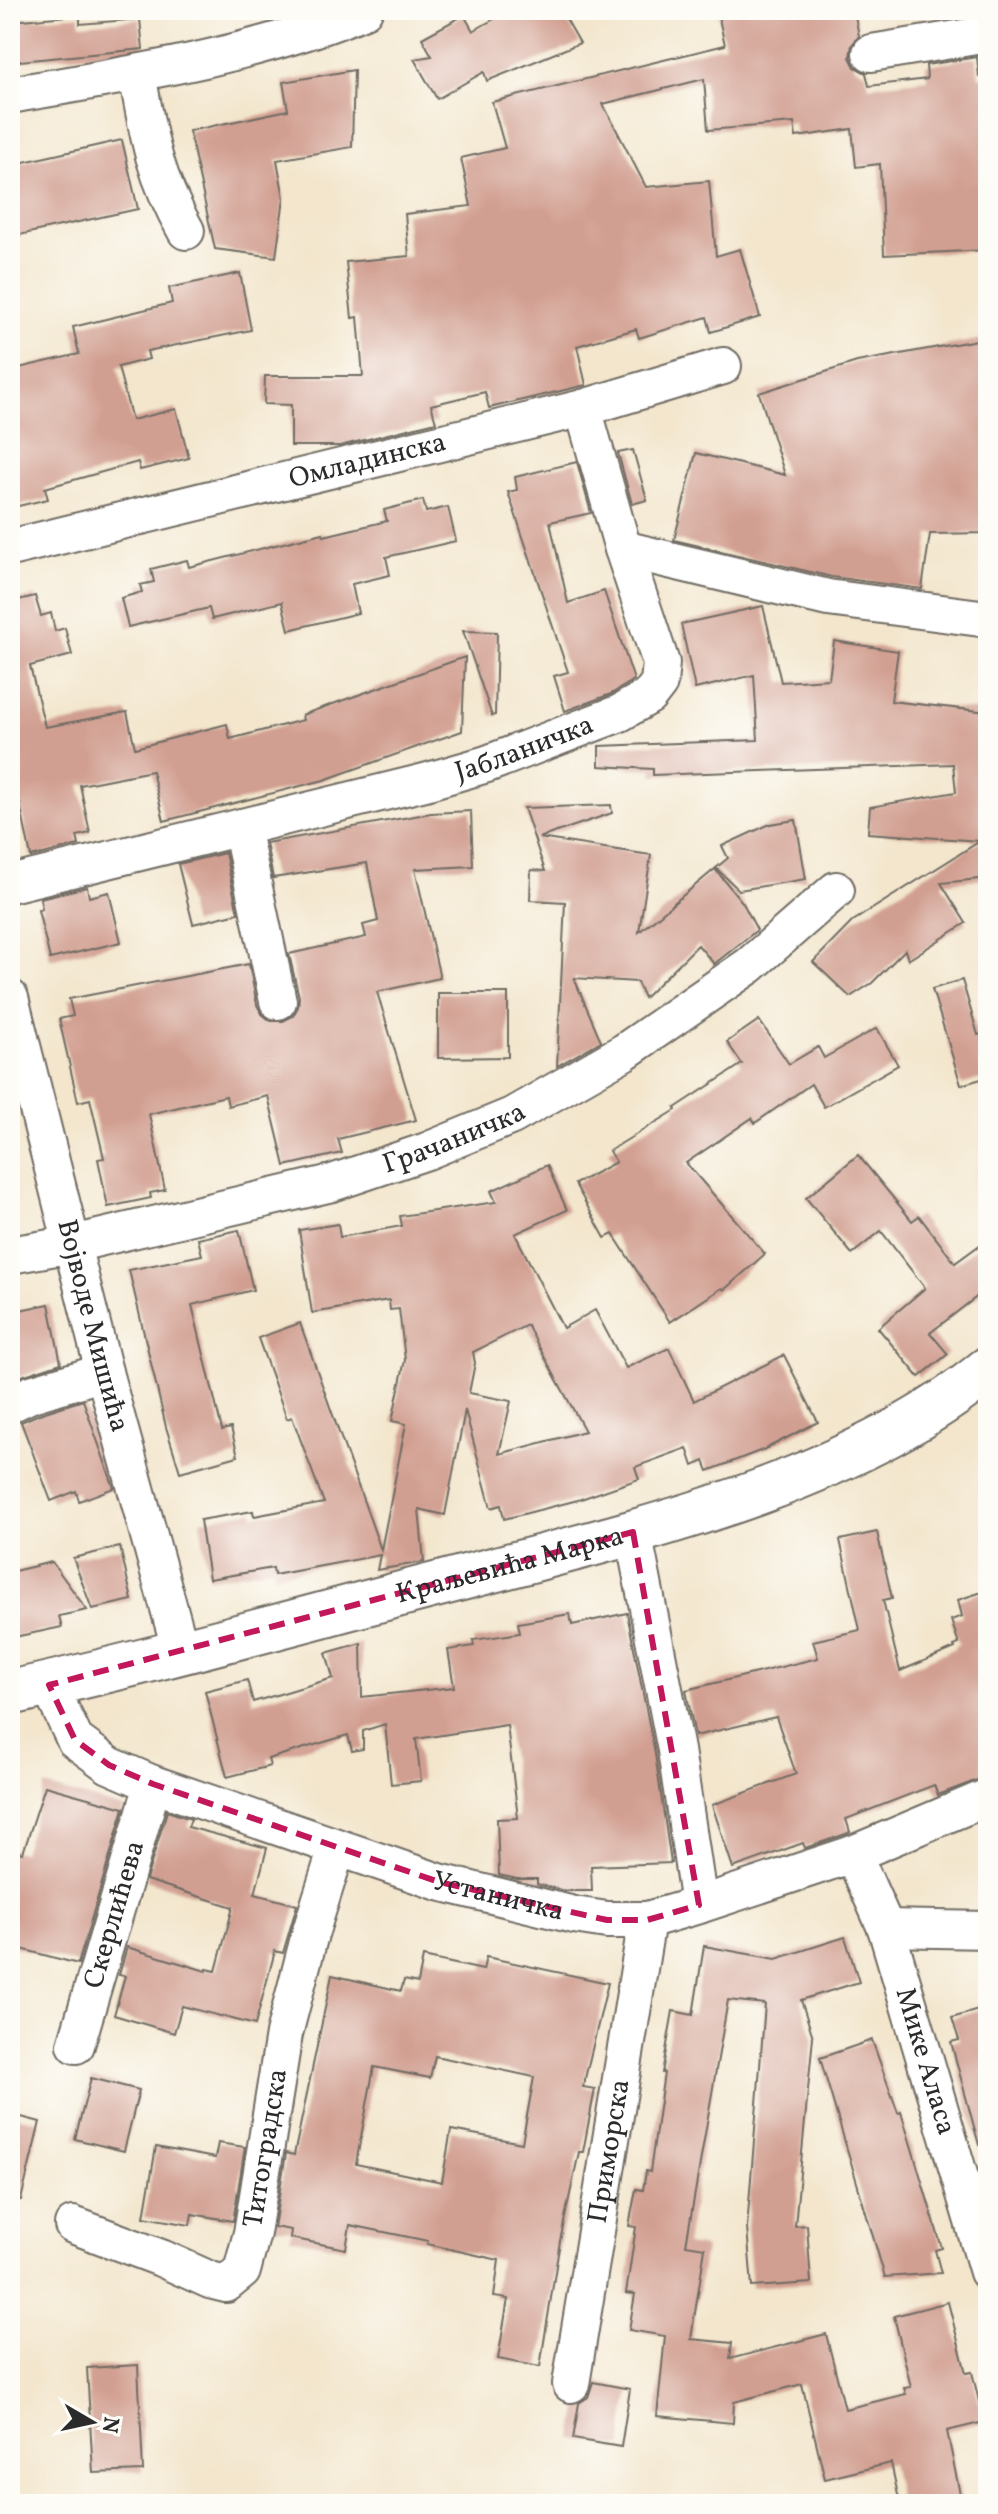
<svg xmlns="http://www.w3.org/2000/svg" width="998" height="2514" font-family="Vollkorn,serif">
<rect width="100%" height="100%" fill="#fdfcf7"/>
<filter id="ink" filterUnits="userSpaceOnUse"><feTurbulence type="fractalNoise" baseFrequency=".0125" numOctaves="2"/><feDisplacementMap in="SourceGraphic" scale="16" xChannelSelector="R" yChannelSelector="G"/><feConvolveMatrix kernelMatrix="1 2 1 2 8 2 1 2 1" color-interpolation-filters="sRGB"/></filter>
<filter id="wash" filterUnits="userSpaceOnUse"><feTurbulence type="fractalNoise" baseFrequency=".006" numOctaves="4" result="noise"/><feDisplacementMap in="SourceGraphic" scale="32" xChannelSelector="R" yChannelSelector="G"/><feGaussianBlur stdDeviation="1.8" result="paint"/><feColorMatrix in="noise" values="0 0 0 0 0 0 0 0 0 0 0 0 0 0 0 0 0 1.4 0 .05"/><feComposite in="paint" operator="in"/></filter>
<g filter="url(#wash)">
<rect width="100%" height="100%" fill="#f3e6cd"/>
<g id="blocks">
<!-- building -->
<g fill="#d19f91" fill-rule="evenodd">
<polygon points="510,10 561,10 580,43 487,81 484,72 437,99 414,59 432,56 422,38 464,15 473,31"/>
<polygon points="717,10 854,10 859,36 852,45 850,57 855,67 866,73 869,86 927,79 926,65 977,57 979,77 988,76 988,250 884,255 880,164 856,167 852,129 796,137 794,123 708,130 704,79 603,104 646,187 709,181 716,256 740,249 760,317 711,332 707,317 639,338 636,329 577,346 586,385 489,408 485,392 431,405 436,422 340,446 291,446 291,405 264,404 265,376 363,376 358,317 352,318 346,262 409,256 405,214 471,206 461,158 505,148 492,102 725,45"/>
<polygon points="80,15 80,24 140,19 143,49 10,62 10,21"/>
<polygon points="354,70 352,147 277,160 284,198 276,257 215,249 189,131 288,110 283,82"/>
<polygon points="122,140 138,209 10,237 10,165"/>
<polygon points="240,273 251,330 147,351 149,359 118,367 132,420 176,409 189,458 140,470 138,462 45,488 48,499 10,508 10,370 79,354 73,327 172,303 169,288"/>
<polygon points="988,338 988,533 930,534 922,589 832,577 674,540 696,453 785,475 759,393 857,362"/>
<polygon points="633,450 647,500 632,504 618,453"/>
<polygon points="577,462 591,513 550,522 568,603 604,591 634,680 611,694 565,711 554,676 568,672 508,492 517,490 515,477"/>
<polygon points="423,500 426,512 448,507 456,541 386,557 390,575 352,584 358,613 289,630 282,602 212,619 209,608 128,627 121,598 142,592 140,585 154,582 151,569 187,560 189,567 323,533 324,536 387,521 384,510"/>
<polygon points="35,596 41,616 51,613 55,631 65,628 72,655 30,666 45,727 127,712 135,748 227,724 230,739 303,720 302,715 465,657 462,731 324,780 164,821 152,771 80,785 90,833 77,836 79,845 31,857 10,755 10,602"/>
<polygon points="763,606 781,682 829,679 834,641 898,651 891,701 988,712 988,878 941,883 966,923 908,960 905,950 872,983 850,997 813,962 853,921 980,841 868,833 870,807 956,792 953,764 653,775 653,769 599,766 599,746 758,740 754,675 695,689 681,624"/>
<polygon points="463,631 497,632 495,715 492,716"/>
<polygon points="611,805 612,813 539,838 651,855 639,932 715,869 743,903 757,930 714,964 698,945 644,998 637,982 574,978 601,1041 557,1066 565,902 530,900 531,870 545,871 524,808"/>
<polygon points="471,811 473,866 415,869 440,978 377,992 416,1120 338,1139 342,1153 285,1166 268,1096 228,1106 226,1096 149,1114 165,1190 150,1193 151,1198 108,1207 98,1159 104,1158 90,1099 78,1102 59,1019 73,1016 69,999 249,964 257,1005 262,1014 271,1021 283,1021 293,1016 298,1007 299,997 289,954 366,937 363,925 378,921 367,863 273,878 266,843 431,813"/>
<polygon points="796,820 806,879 739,890 716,868 728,858 722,846 770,824"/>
<polygon points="225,853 238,913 193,924 178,864"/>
<polygon points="87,887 89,897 109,892 121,942 50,959 38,910 42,909 40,898"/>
<polygon points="962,980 978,1035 988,1032 988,1077 961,1085 932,989"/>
<polygon points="438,993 508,993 508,1057 438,1058"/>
<polygon points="759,1020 789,1064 818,1047 824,1058 877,1028 898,1065 824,1107 811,1084 755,1123 752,1118 686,1163 765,1254 724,1290 722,1288 670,1322 613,1234 605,1238 575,1184 616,1162 609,1151 676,1110 675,1108 742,1064 727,1042"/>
<polygon points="858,1155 912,1221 919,1216 955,1263 988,1239 988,1288 930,1333 948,1354 919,1377 878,1328 925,1288 881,1231 852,1254 806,1198"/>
<path d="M547 1165 567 1210 515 1234 563 1328 595 1310 626 1368 669 1348 694 1401 784 1355 818 1422 765 1449 708 1471 704 1461 693 1466 687 1448 635 1467 639 1479 578 1500 504 1519 501 1505 491 1508 465 1410 445 1515 419 1509 424 1562 377 1570 380 1555 274 1575 273 1568 209 1579 200 1520 253 1511 254 1516 324 1503 292 1417 287 1419 258 1338 300 1323 381 1550 406 1424 392 1421 405 1360 399 1309 390 1310 389 1300 312 1313 299 1230 338 1224 340 1237 402 1226 400 1216 496 1202 491 1191ZM527 1325 585 1431 499 1454 511 1401 469 1393 475 1363 473 1352Z"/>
<polygon points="239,1230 253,1290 192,1305 222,1430 231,1428 238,1456 180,1472 166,1427 129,1270 202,1255 198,1239"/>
<polygon points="49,1304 61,1363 16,1378 10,1345 10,1312"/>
<polygon points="83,1400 114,1488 79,1501 76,1491 51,1501 21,1422 39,1414"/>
<polygon points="877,1532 892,1598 883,1600 900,1671 955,1648 954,1646 959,1644 951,1620 962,1616 958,1600 988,1590 988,1776 938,1795 934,1785 846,1819 850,1832 846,1834 805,1848 803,1843 733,1868 712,1805 796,1774 776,1717 695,1736 686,1690 818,1658 813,1641 860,1630 840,1540"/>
<polygon points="120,1547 132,1600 92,1609 73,1558"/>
<polygon points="52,1562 87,1610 59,1616 62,1627 10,1638 10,1572"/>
<polygon points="627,1613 655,1754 671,1863 591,1866 592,1891 565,1891 537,1884 537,1879 517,1879 499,1875 497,1819 518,1818 507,1725 416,1739 421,1781 391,1784 385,1724 363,1731 363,1749 352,1751 348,1735 268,1759 270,1766 227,1777 205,1691 247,1680 253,1702 333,1678 326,1653 361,1643 362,1697 454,1687 448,1650 474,1646 473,1640 520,1633 518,1623 570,1614 572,1625"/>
<polygon points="45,1786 124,1808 78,1964 10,1946 10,1850 23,1853"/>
<polygon points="167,1811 191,1819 188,1827 267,1848 255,1894 297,1905 283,1953 275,1951 255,2025 182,2006 174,2033 114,2015 125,1976 119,1975 127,1947 206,1971 207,1969 216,1971 233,1907 146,1880"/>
<polygon points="845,1937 859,1982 801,2000 813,2037 795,2226 807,2225 811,2283 752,2287 747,2228 765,2004 728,2000 686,2245 705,2248 691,2339 732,2343 730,2359 826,2334 845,2409 906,2394 904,2388 911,2387 894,2316 948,2302 966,2373 972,2372 984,2422 947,2431 962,2504 900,2504 891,2463 825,2479 802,2384 734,2402 733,2423 657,2416 665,2336 629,2330 635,2294 626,2293 636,2227 629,2226 636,2189 643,2190 646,2171 650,2172 664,2073 662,2073 673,2011 693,2015 704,1946 776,1959"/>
<path d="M423 1957 483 1970 486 1957 608 1983 583 2087 595 2089 583 2152H579L560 2241 540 2367 498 2359 508 2299 494 2297 499 2260 427 2244 428 2241 350 2225 346 2249 290 2238 291 2230 274 2227 286 2153 294 2155 332 1975 401 1991 404 1980 418 1983ZM435 2056 534 2077 522 2143 451 2130 442 2182 356 2164 374 2067 430 2078Z"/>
<polygon points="988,2007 988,2143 979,2145 951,2042 959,2040 952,2018"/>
<polygon points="872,2040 898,2113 901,2112 942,2248 935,2250 941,2273 885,2277 820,2058"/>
<polygon points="91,2078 139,2090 124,2151 75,2139"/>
<polygon points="10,2114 40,2122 21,2200 10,2199"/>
<polygon points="218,2143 245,2147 233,2221 192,2214 190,2225 144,2217 156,2147 215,2158"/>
<polygon points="138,2365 143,2471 93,2473 87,2368"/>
<polygon points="593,2382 630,2389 621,2447 573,2439 579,2403 588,2397"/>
</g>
</g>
</g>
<g filter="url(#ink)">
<use href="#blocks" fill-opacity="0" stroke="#716c64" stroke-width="2"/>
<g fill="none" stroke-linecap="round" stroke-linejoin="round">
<defs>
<g id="minor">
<polyline points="871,53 988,34"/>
<path d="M137 73C148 136 154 175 186 231"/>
<path d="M10 95C126 75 255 56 364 10"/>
<path id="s1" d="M10 548 583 408 723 366"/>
<polyline points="623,549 828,598 988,619"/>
<polyline points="241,827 278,1001"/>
<path id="s2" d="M10 884 425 782 487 764 620 713 649 696 659 683 661 663 623 549 583 408"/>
<path id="s3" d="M10 998 104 1372 181 1652"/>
<path id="s4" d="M10 1255 73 1244 332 1183 427 1151 512 1116 624 1052 750 965 836 890"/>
<polyline points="10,1404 31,1394 104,1372"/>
<polyline points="633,1532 676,1750 699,1905"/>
<path id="s5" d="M49 1685 75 1740 109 1765 153 1784 439 1882 574 1915 607 1920H647L699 1905 853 1854 988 1797"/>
<path id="s6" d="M853 1854 886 1928 988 2272"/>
<polyline points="886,1928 988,1930"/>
<path id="s7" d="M76 2045 153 1784"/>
<path id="s8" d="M73 2225 161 2258 210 2280 226 2284 242 2271 252 2233 284 2034 310 1934 337 1848"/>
<path id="s9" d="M571 2384 647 1920"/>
</g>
<g id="major">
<path id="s10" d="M10 1693C154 1661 296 1621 439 1584 618 1536 843 1489 988 1369"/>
</g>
</defs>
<!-- minor casing -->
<use href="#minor" stroke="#716c64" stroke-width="40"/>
<!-- major casing -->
<use href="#major" stroke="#716c64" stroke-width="48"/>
<!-- minor -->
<use href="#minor" stroke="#fff" stroke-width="36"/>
<!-- major -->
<use href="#major" stroke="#fff" stroke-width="44"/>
</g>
</g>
<!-- marked area -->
<path fill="none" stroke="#c2185b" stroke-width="6" stroke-dasharray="16 10" stroke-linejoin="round" d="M633 1532 699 1905 647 1920H607L439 1882 153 1784 109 1765 75 1740 49 1685Z"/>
<g text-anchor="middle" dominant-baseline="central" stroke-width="6" stroke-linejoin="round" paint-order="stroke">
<!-- street labels -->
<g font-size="28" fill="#2b2b2b" stroke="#fdfcf7">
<text stroke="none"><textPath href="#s1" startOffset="368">Омладинска</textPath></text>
<text stroke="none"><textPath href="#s2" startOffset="532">Јабланичка</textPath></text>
<text stroke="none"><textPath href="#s4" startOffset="460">Грачаничка</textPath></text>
<text stroke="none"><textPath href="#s3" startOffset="338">Војводе Мишића</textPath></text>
<text stroke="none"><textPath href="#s10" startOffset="516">Краљевића Марка</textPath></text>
<text stroke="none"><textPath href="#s5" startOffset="514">Устаничка</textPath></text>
<text stroke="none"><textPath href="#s7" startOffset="136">Скерлићева</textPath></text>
<text stroke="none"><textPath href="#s6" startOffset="220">Мике Аласа</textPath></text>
<text stroke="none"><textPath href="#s8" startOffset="310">Титоградска</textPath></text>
<text stroke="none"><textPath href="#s9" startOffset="236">Приморска</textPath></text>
</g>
</g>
<!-- margin -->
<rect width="998" height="2514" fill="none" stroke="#fdfcf7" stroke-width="40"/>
<!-- north arrow -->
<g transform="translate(92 2422) rotate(99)" stroke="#fdfcf7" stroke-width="6" paint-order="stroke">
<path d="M0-6L14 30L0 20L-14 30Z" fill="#2b2b2b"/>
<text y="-12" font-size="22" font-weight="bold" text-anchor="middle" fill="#2b2b2b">N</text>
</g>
</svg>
